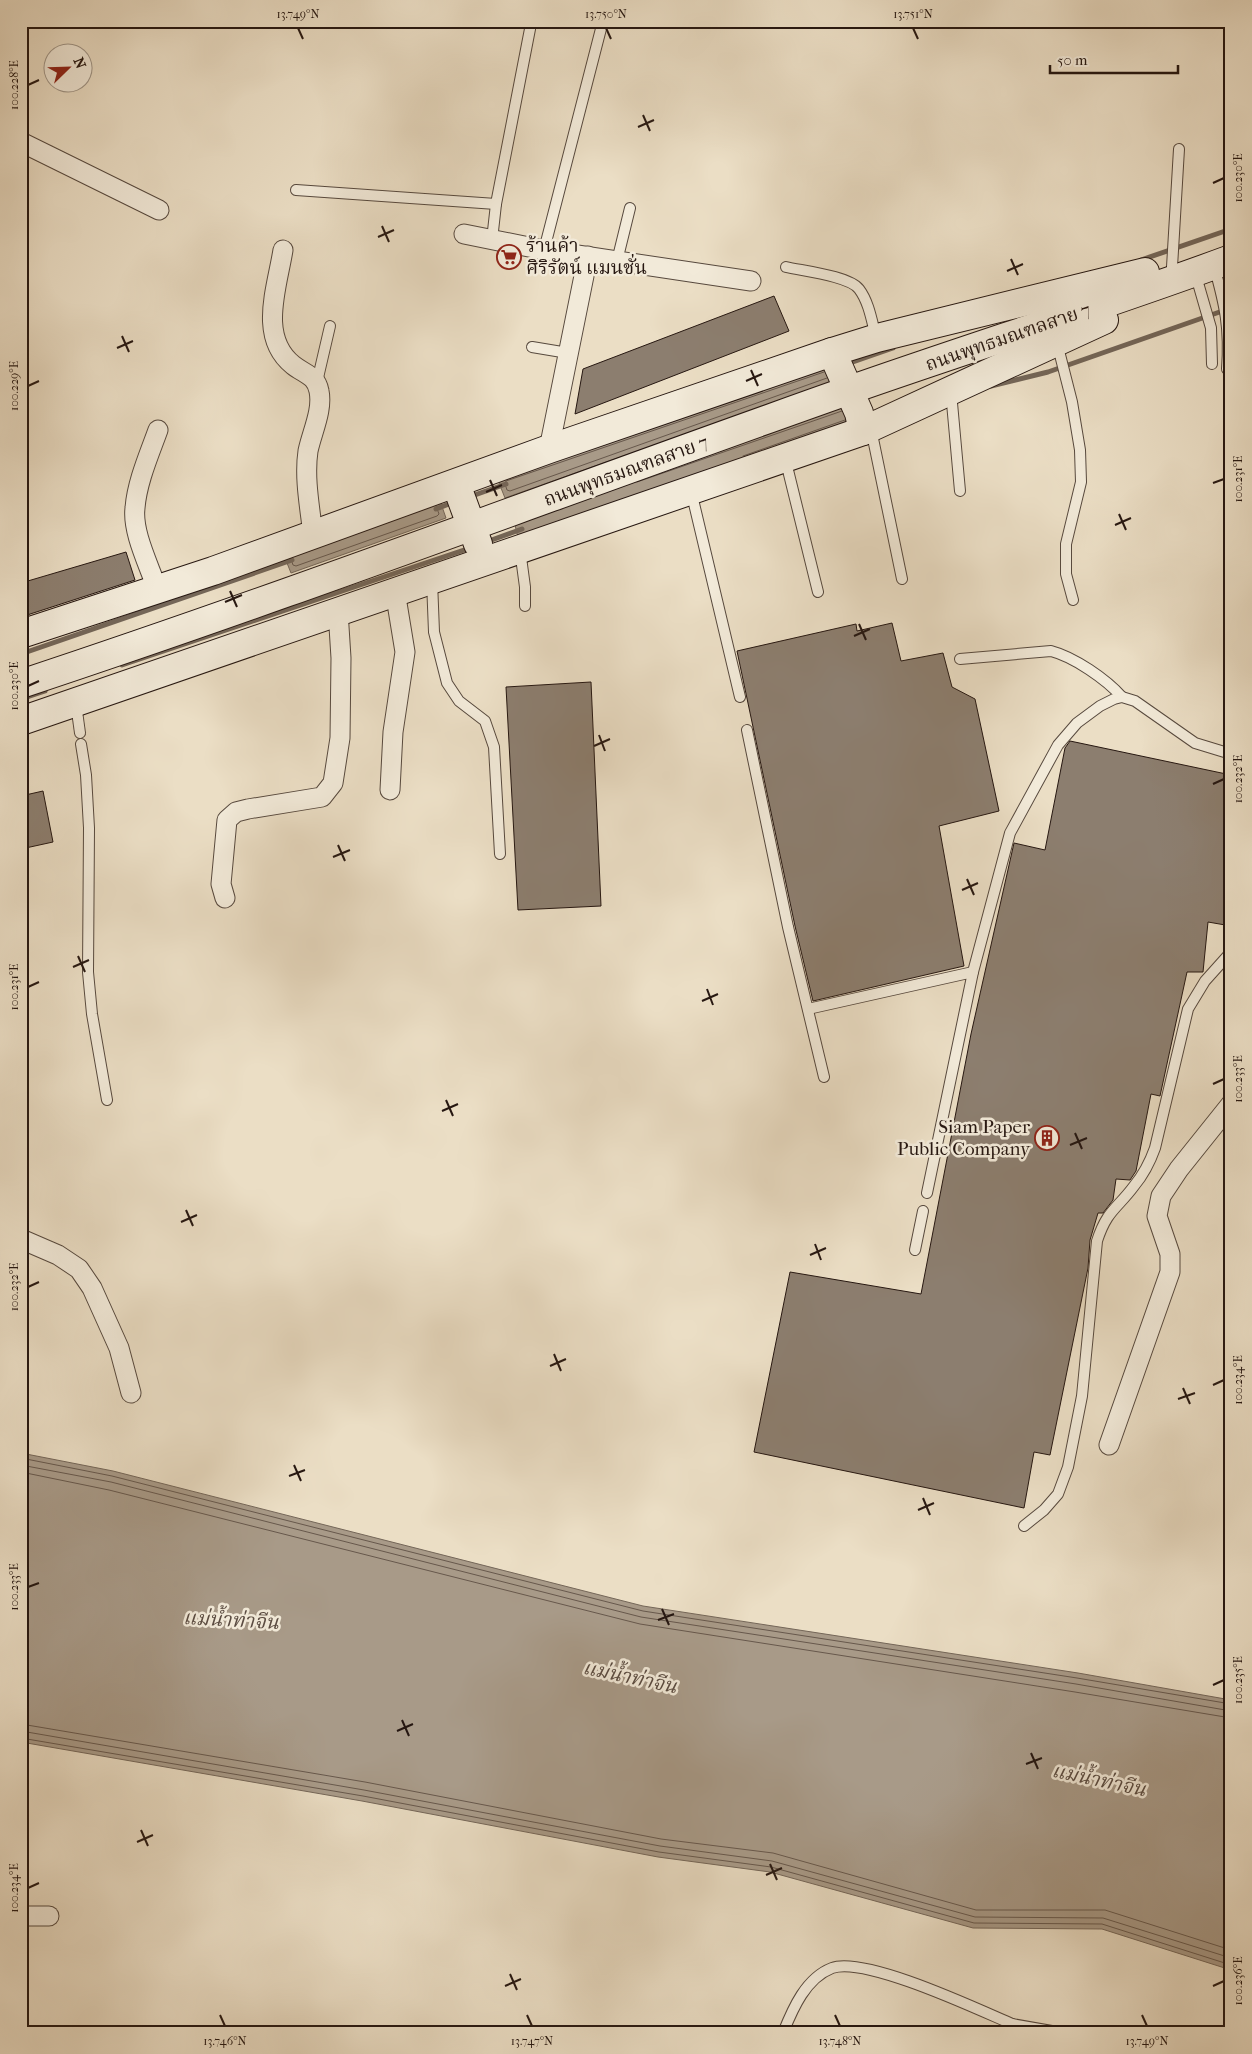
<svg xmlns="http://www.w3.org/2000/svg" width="1252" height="2054" font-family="'IM FELL French Canon','Noto Serif Thai',serif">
<rect width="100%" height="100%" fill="#ebdec5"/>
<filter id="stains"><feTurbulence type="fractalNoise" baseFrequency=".004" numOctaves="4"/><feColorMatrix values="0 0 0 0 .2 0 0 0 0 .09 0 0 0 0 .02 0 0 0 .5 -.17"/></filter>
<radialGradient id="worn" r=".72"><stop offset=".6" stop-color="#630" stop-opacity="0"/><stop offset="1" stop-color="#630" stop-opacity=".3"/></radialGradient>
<!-- water -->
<g fill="#a89a88" stroke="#746658">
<polygon points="827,365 835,379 829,383 505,498 497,478"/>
<polygon points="844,404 853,421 522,540 517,534 514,520"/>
<polygon points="439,498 446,518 291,573 283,553"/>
<polygon points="21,1453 113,1471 643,1606 1078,1673 1231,1700 1231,1970 1102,1929 973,1928 770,1872 658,1857 362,1801 21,1742"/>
</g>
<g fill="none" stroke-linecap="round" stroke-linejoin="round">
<!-- shore -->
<g stroke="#67584c" stroke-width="1">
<polyline points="824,372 506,481 505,484 507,490 510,491 827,378"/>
<polyline points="743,456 845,420"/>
<polyline points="637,482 842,411"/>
<polyline points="291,559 293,565 296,566 437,516 439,514 436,506"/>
<polyline points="21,1458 112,1476 643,1611 1077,1678 1231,1704"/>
<polyline points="21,1465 111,1482 641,1617 1076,1684 1231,1711"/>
<polyline points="21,1472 109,1490 640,1624 1075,1692 1231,1718"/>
<polyline points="21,1724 365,1782 661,1839 773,1853 976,1910 1105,1910 1231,1950"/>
<polyline points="21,1731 364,1790 660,1846 772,1861 975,1917 1103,1918 1231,1958"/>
<polyline points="21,1738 363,1796 659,1852 771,1867 974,1923 1102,1924 1231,1965"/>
</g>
<!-- stream -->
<g stroke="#746658" stroke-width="5">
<polyline points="1141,260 1231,229"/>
<polyline points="847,364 893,348"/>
<polyline points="991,386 1048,372 1231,308"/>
<polyline points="469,497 506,484"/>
<polyline points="436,509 454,502"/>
<polyline points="486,542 522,529"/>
<polyline points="21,654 292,560"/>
<polyline points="122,665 470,548"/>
<polyline points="21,699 45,691"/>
</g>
</g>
<!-- building -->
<g fill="#8c7e6f" stroke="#261711">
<polygon points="774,296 789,331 575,414 583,369"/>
<polygon points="126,552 135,580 21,617 21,583"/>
<polygon points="892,623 901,661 943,653 952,687 975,699 999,811 939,826 964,966 813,1001 795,926 737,651 856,624 857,631"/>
<polygon points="591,682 601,906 518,910 506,687"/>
<polygon points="1070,741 1231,775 1231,926 1208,922 1203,972 1187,972 1160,1096 1151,1094 1136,1171 1130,1180 1116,1179 1113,1200 1103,1213 1098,1213 1090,1240 1088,1268 1050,1455 1034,1452 1024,1508 754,1452 790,1272 921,1294 971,1034 1014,843 1045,850 1065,748"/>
<polygon points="43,791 53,842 21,849 21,796"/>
</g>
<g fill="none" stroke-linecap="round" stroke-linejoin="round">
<defs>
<g id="lane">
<polyline points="296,190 496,204"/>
<polyline points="492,240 496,204 530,29"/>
<polyline points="544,250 603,21"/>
<polyline points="617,261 630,208"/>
<path d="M1214 266C1225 305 1230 328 1227 369"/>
<path d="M786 267C803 271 849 276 859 289 869 302 872 322 876 337"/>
<polyline points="1172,267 1179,149"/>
<polyline points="1196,276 1211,328 1212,364"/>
<polyline points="1057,343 1072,402 1080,450 1081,482 1066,544 1066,574 1073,600"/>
<polyline points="532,347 568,353"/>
<polyline points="317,382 330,326"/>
<polyline points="951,392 960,491"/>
<polyline points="871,429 902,579"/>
<polyline points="785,458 818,592"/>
<polyline points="691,491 740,697"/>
<polyline points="520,550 525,587 525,606"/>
<polyline points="432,581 434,632 447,683 459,701 485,721 494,747 500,854"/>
<path d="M960 659 1051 651C1074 657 1106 679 1122 697"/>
<polyline points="76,704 80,733"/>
<polyline points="747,730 788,927 824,1077"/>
<polyline points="81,744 86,775 89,828 88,972 92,1014 107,1100"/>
<polyline points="973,972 1010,833 1058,745 1077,723 1100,706 1114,699 1122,697 1135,701 1195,743 1231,754"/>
<polyline points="808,1009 973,972 927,1193"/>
<polyline points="915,1250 923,1211"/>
<path d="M1024 1526 1044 1510 1058 1494 1068 1467 1082 1396 1097 1241C1107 1210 1117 1209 1134 1186 1144 1174 1150 1162 1155 1148L1188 1009 1205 981 1231 952"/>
<polyline points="1012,2024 1063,2033"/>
<path d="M783 2033C793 2008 806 1978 832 1968 865 1956 977 2009 1012 2024L1008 2033"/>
</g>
<g id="street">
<polyline points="21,142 159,210"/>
<polyline points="464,234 544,250 751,281"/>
<path d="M283 250C277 288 258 337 293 365 304 374 316 375 319 391 323 410 312 432 308 451 304 478 310 508 313 535"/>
<polyline points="549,449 588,256"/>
<path d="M157 589C149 565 132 532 135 508 137 482 149 455 158 430"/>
<polyline points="390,790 393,732 405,652 395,591"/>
<polyline points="225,898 221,884 227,820 236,812 248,809 322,797 333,783 340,738 341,658 338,611"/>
<polyline points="21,1239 58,1255 79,1269 92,1288 119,1348 131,1393"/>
<polyline points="1109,1445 1170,1272 1170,1254 1157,1216 1161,1196 1179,1169 1231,1104"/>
<polyline points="21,1916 49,1916"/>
</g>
<g id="secondary">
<polyline points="832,352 859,413 863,431"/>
<polyline points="456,484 478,544"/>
<polyline points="21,634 213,571 549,449 832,352 877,338 1145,272"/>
<path d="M21 684C299 592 572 488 847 391 975 346 1104 306 1231 259"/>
<polyline points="21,721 863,431 1104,320"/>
</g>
</defs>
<!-- lane casing -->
<use href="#lane" stroke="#57493e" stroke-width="12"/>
<!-- street casing -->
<use href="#street" stroke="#57493e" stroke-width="21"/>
<!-- secondary casing -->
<use href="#secondary" stroke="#261711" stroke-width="30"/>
<!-- lane -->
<use href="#lane" stroke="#f2ead9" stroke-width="10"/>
<!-- street -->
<use href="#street" stroke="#f2ead9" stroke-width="19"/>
<!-- secondary -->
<use href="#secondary" stroke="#f2ead9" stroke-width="28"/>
</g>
<!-- ticks -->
<path fill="none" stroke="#261711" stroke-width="2" d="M298 28 303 39M606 28 611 39M913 28 918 39M28 85 39 80M643 115 650 131M638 127 654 120M1213 183 1224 178M382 226 389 242M378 237 394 230M1011 259 1018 275M1007 271 1023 264M122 336 129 352M117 348 133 341M751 370 758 386M746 381 762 374M28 386 39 381M490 480 497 496M1213 483 1224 479M486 492 502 485M1119 514 1126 530M1115 525 1131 518M230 591 237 607M225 602 242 595M859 624 866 640M854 636 870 629M28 686 39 681M599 735 605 751M594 746 610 739M1213 784 1224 779M338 845 345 861M333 857 350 850M967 879 974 895M962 890 978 883M78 956 85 972M73 967 89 960M28 987 39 982M707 989 713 1005M702 1001 718 994M1213 1084 1224 1079M446 1100 453 1116M442 1111 458 1104M1075 1133 1082 1149M1070 1145 1087 1138M186 1210 193 1226M181 1222 197 1215M815 1244 821 1260M810 1255 826 1248M28 1287 39 1282M554 1354 561 1371M550 1366 566 1359M1213 1385 1224 1380M1183 1388 1190 1404M1178 1399 1195 1393M294 1465 301 1481M289 1476 305 1470M923 1498 930 1515M918 1510 934 1503M28 1587 39 1583M662 1609 669 1625M658 1620 674 1614M1213 1685 1224 1680M402 1720 409 1736M397 1731 413 1724M1031 1753 1038 1769M1026 1764 1042 1758M141 1830 148 1846M137 1842 153 1835M770 1864 777 1880M766 1875 782 1868M28 1888 39 1883M510 1974 517 1990M505 1986 521 1979M1213 1986 1224 1981M220 2015 225 2026M527 2015 532 2026M835 2015 840 2026M1142 2015 1147 2026"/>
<!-- icons -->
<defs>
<symbol id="supermarket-ring" viewBox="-11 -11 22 22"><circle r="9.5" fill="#f2ead9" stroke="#8f2418" stroke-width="1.5"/><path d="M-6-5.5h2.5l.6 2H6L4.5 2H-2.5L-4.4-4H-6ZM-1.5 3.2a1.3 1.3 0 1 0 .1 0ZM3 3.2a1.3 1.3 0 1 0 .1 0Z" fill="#8f2418"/></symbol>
<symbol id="building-ring" viewBox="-11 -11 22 22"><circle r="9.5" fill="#f2ead9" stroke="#8f2418" stroke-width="1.5"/><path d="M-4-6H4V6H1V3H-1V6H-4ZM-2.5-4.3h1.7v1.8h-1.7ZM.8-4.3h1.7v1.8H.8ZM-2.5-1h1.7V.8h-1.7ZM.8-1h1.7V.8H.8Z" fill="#8f2418"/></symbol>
</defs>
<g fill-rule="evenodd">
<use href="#supermarket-ring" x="495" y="243" width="28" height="28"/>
<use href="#building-ring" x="1033" y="1124" width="28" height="28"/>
</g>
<g text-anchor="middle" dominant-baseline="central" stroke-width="5" stroke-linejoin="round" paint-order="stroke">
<!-- poi labels -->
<g font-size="19" fill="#261711" stroke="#f2ead9" text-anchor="start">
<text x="526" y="246">ร้านค้า<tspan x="526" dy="22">ศิริรัตน์ แมนชั่น</tspan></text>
<text x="1030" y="1127" text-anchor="end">Siam Paper<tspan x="1030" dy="22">Public Company</tspan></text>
</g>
<!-- street labels -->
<g font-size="19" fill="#261711" stroke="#f2ead9">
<text transform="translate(1008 337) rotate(-19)">ถนนพุทธมณฑลสาย 7</text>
<text transform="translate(626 471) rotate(-20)">ถนนพุทธมณฑลสาย 7</text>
</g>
<!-- water labels -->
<g font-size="20" font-style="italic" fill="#5a4b41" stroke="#f2ead9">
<text transform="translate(231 1620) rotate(3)">แม่น้ำท่าจีน</text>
<text transform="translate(630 1677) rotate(12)">แม่น้ำท่าจีน</text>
<text transform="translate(1099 1780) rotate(12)">แม่น้ำท่าจีน</text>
</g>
</g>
<!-- margin -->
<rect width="1252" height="2054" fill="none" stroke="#ebdec5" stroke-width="55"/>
<!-- north arrow -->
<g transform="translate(68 68) rotate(67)"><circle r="24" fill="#f2ead9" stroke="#a09689"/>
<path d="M0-4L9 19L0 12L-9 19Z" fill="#8f2418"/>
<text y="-8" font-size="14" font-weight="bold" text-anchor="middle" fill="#261711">N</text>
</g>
<!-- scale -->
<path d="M1050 65v8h128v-8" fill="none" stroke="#261711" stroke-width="2.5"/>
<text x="1057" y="65" font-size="15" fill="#261711" stroke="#f2ead9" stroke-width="4" paint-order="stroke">50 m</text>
<rect x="28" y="28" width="1196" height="1998" fill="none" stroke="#261711" stroke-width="2"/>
<g font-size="12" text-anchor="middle" fill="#261711">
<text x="298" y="18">13.749°N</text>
<text x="606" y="18">13.750°N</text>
<text x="913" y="18">13.751°N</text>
<text transform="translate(14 85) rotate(-90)" y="4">100.228°E</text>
<text transform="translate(1238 178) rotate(-90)" y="4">100.230°E</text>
<text transform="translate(14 386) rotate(-90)" y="4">100.229°E</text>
<text transform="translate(1238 479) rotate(-90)" y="4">100.231°E</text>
<text transform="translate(14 686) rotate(-90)" y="4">100.230°E</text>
<text transform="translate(1238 779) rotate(-90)" y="4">100.232°E</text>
<text transform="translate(14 987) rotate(-90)" y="4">100.231°E</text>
<text transform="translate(1238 1079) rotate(-90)" y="4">100.233°E</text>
<text transform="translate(14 1287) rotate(-90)" y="4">100.232°E</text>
<text transform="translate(1238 1380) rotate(-90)" y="4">100.234°E</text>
<text transform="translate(14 1587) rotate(-90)" y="4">100.233°E</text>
<text transform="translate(1238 1680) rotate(-90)" y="4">100.235°E</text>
<text transform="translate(14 1888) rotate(-90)" y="4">100.234°E</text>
<text transform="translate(1238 1981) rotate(-90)" y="4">100.236°E</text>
<text x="225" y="2045">13.746°N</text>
<text x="532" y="2045">13.747°N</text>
<text x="840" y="2045">13.748°N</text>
<text x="1147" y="2045">13.749°N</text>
</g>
<rect width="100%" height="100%" filter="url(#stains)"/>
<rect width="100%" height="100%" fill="url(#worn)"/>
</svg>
